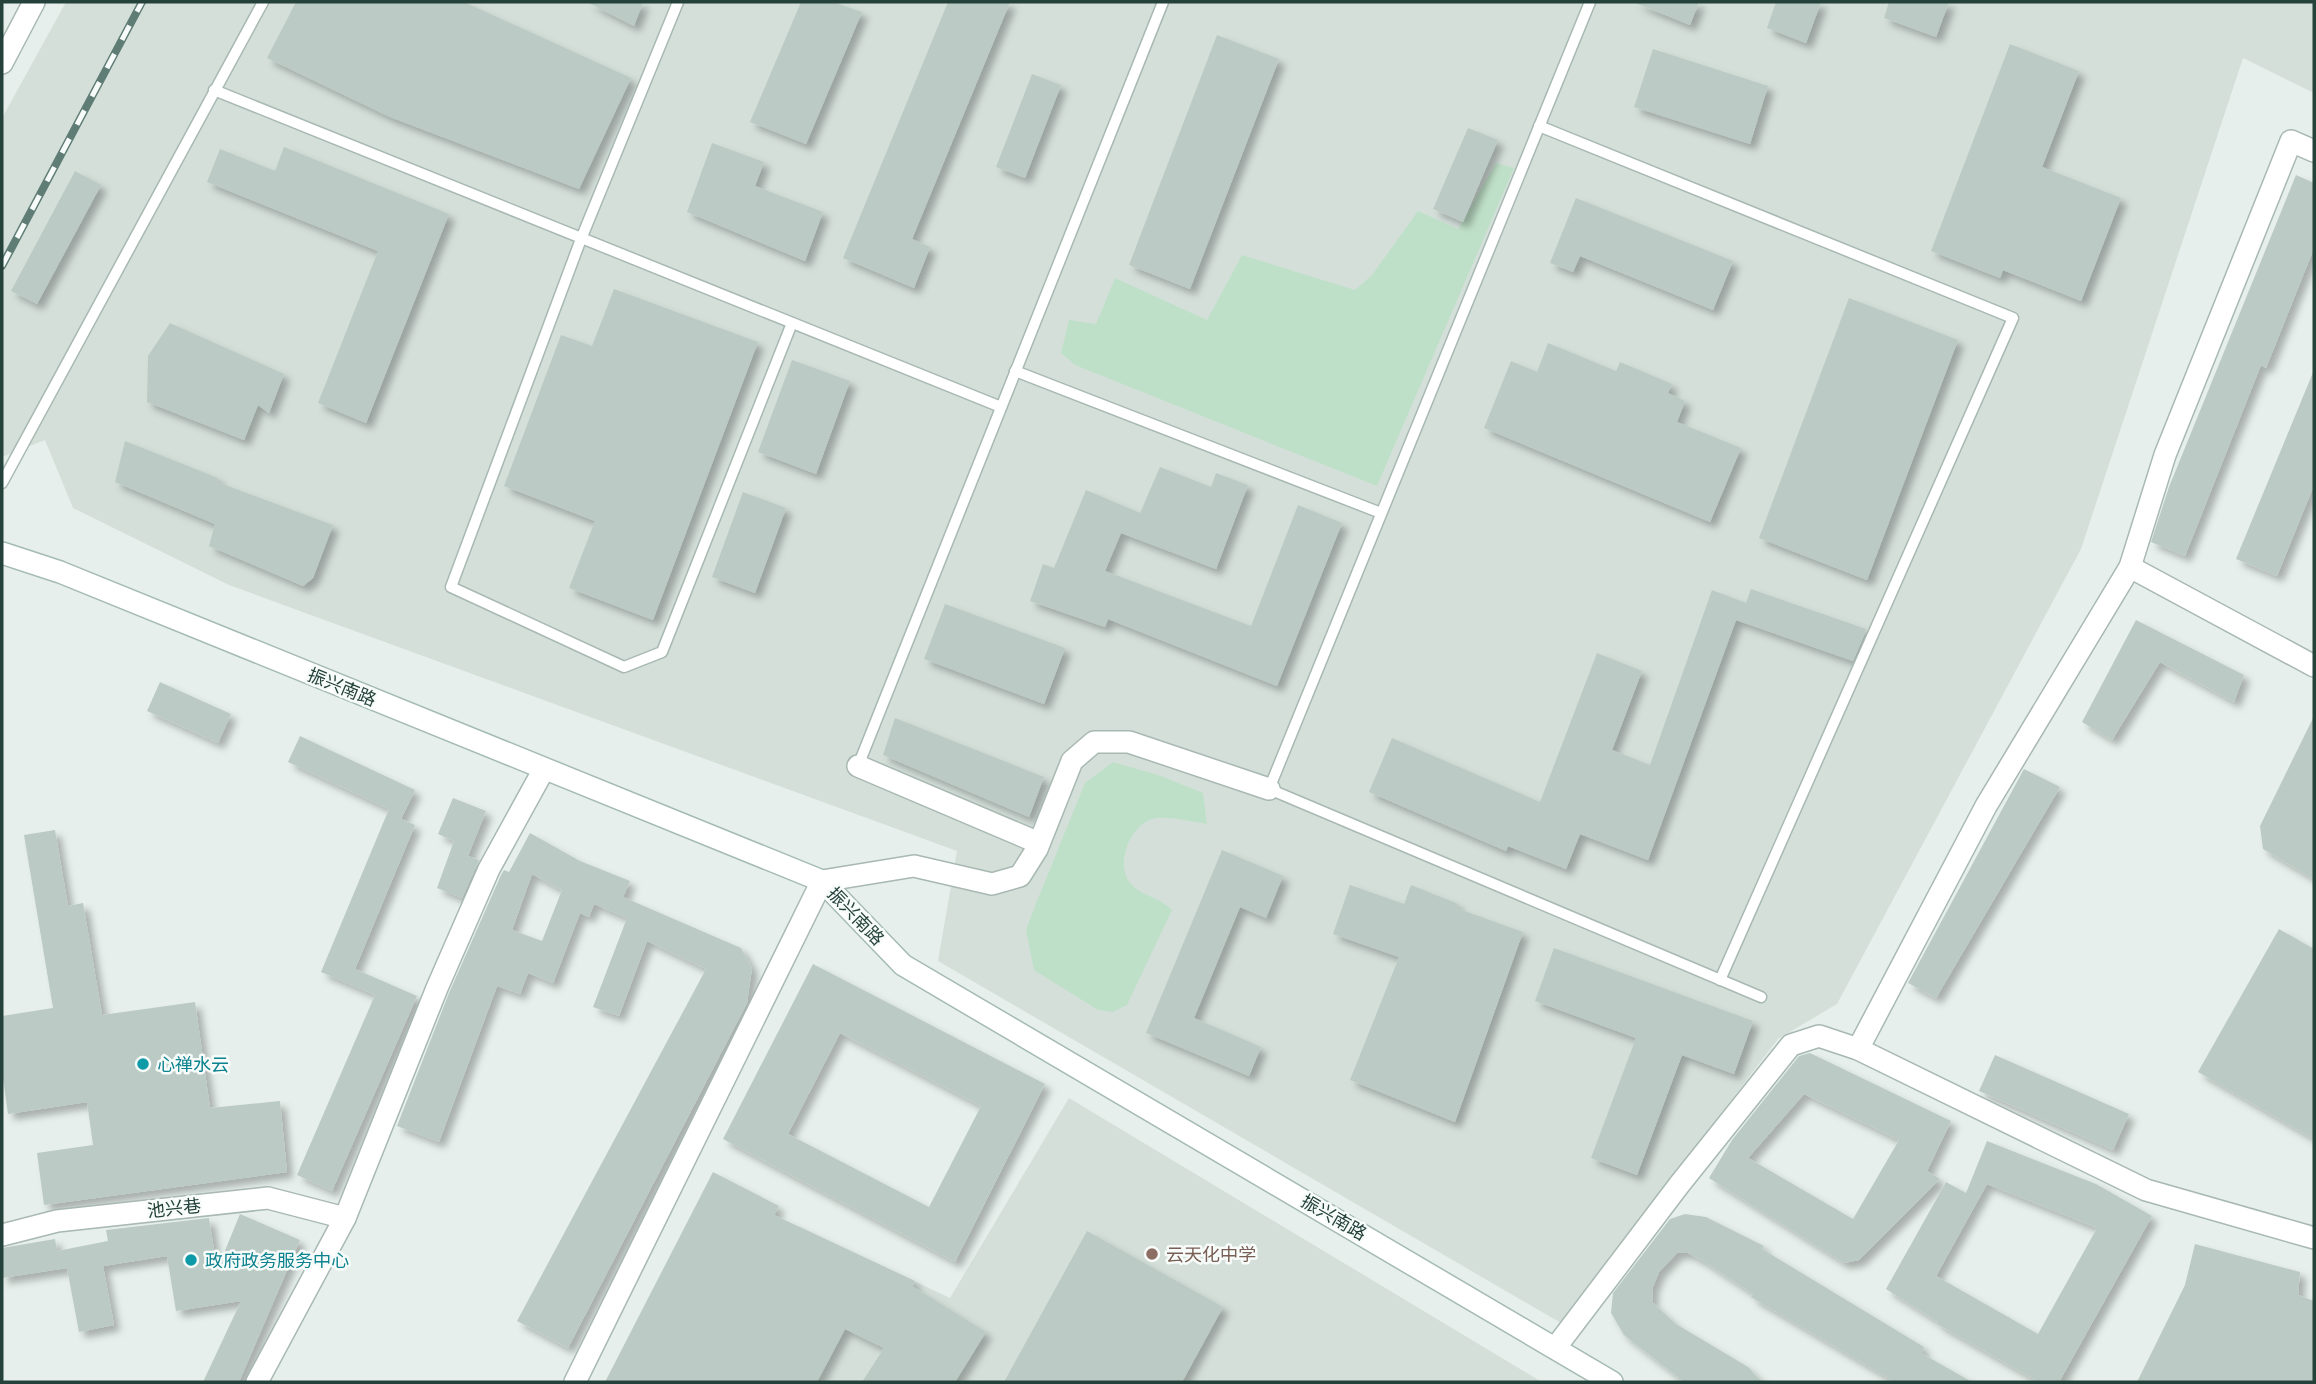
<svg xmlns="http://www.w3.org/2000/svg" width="2316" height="1384" font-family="Quicksand,'Noto Sans SC',sans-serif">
<defs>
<filter id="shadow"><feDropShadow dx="6" dy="6" stdDeviation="3.5" flood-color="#0004"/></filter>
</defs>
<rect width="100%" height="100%" fill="#e6efeb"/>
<!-- built -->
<g fill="#d4dfda">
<polygon points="66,2 2314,2 2314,93 2243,58 2081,549 1837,1004 1778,1039 1561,1323 938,961 957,851 229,585 73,508 45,440 2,457 2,118"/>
<polygon points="1069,1098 1542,1382 716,1382 798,1226 950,1298"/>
</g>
<!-- green -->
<g fill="#bfe0c8">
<polygon points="1496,163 1514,168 1377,486 1075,365 1061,353 1069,320 1096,324 1115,278 1207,320 1242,255 1355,290 1372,275 1418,211 1458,229"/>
<path d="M1113 762 1161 776 1203 793 1207 824C1192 822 1174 817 1158 818 1131 820 1114 864 1131 884 1143 897 1160 897 1172 910L1127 1005 1113 1012 1098 1010 1034 970 1026 930 1037 901 1085 783Z"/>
</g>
<!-- building -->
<g fill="#bbcac4" fill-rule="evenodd" filter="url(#shadow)">
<polygon points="296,2 464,2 631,78 579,189 390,117 267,58"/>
<polygon points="587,2 643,2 634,26"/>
<polygon points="801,2 833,2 862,12 806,144 750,122"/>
<polygon points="948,2 1010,2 912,239 930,247 914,288 843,258"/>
<polygon points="1633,2 1699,2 1690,25"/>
<polygon points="1776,2 1821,2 1806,43 1767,28"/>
<polygon points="1889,2 1949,2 1936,37 1884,18"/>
<polygon points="1217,35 1279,59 1190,289 1129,265"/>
<polygon points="2010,44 2079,71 2042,167 2121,198 2081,301 2003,270 2000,278 1931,251"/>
<polygon points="1653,49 1768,86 1750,144 1634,107"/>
<polygon points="1032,74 1061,85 1025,178 996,167"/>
<polygon points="1468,128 1498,140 1463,222 1433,209"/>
<polygon points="712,143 764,162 755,186 823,212 805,261 687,212"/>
<polygon points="284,147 449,214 366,423 318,403 378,251 207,182 220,149 275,171"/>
<polygon points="75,171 101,185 37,304 11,291"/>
<polygon points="2296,175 2314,183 2314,248 2266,368 2261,365 2185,556 2151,542 2169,487"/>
<polygon points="1576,198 1733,261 1713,310 1580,256 1573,272 1550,263"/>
<polygon points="614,289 758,342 653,620 569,588 595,521 504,486 561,335 592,346"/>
<polygon points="1849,298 1958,340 1867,580 1759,538"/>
<polygon points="170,323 284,374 269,413 258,405 244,440 147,402 148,356"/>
<polygon points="1548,343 1616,371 1620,362 1672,384 1668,393 1685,401 1677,422 1741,448 1710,522 1484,428 1511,361 1537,372"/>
<polygon points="792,360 850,381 816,474 758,452"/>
<polygon points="2314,370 2314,485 2277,576 2236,559"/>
<polygon points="125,441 218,478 217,482 333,525 313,578 303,586 209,546 215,524 115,482"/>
<polygon points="1160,467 1211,487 1216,473 1248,485 1216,569 1121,533 1105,571 1251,626 1298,505 1342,523 1277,686 1108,619 1105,627 1030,601 1043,564 1054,568 1086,490 1140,513"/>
<polygon points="743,492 786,508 755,593 712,577"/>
<polygon points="1751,589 1866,629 1863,638 1853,661 1736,620 1648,860 1580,834 1566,869 1508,846 1506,851 1369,792 1392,738 1540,802 1597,653 1642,671 1612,750 1650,765 1712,590 1746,603"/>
<polygon points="945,604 1065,648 1044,704 924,659"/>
<polygon points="2136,620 2244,675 2234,702 2160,662 2112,740 2082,722"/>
<polygon points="160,682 231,714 218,743 147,711"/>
<polygon points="2314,716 2314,879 2263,849 2260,826"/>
<polygon points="895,718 1044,777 1029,817 883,755"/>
<polygon points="300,736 415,790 401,819 415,825 355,969 417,996 332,1191 297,1175 375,995 321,972 389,809 288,762"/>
<polygon points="2024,769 2060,787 1936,998 1908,983"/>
<polygon points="453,798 486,811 468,856 479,860 462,898 437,888 454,841 438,834"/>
<polygon points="55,830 68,906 83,903 102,1015 195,1002 210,1108 280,1101 287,1172 44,1205 37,1153 93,1145 87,1102 8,1114 2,1071 2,1016 53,1008 24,835"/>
<path d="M530 833 580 861 630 881 623 897 741 948 752 968 747 1003 568 1348 517 1321 706 969 647 941 619 1016 593 1007 627 918 594 904 589 917 580 913 553 983 528 973 520 994 497 986 439 1142 397 1126 449 993 501 875 504 870 509 872ZM532 874 562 890 542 941 512 930Z"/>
<polygon points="1222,850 1283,876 1266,918 1240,907 1194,1018 1261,1047 1249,1076 1146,1033"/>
<polygon points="1350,885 1404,904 1411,885 1458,904 1456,908 1523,932 1455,1122 1350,1080 1399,957 1333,934"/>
<polygon points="2279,929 2314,949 2314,1139 2198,1072"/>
<polygon points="1554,948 1753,1021 1734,1074 1682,1055 1637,1175 1591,1158 1636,1038 1535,1001"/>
<path d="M813 964 1045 1084 955 1262 723 1139ZM840 1033 981 1106 929 1207 788 1134Z"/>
<path d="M1810 1053 1951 1121 1927 1171 1940 1179 1859 1260 1844 1263 1709 1178 1732 1140 1799 1056ZM1804 1094 1899 1140 1853 1219 1748 1158Z"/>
<polygon points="1995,1055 2129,1114 2113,1150 1979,1091"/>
<path d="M1987 1141 2096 1184 2152 1216 2059 1382H2039L1937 1324 1938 1322 1886 1289 1946 1182 1966 1193ZM1987 1184 2097 1228 2038 1334 1936 1276Z"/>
<polygon points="713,1172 779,1206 774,1215 915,1281 912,1286 986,1332 955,1382 862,1382 884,1348 845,1329 817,1382 605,1382"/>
<polygon points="240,1214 300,1240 239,1382 203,1382 241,1301 176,1311 167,1256 103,1266 114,1325 79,1332 67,1268 2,1278 2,1248 55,1239 57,1251 108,1241 106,1230 209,1218 217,1270"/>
<polygon points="1685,1214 1706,1217 1764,1246 1762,1249 1924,1347 1921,1353 1972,1382 1895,1382 1751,1297 1753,1294 1703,1261 1688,1253 1677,1253 1659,1272 1653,1287 1652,1302 1676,1324 1748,1367 1762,1382 1684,1382 1624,1335 1611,1313 1613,1293 1670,1219"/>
<polygon points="1087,1231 1223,1307 1182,1382 1004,1382"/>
<polygon points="2195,1244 2300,1272 2298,1295 2314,1301 2314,1382 2137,1382 2185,1285"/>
</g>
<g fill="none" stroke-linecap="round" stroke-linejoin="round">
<defs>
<g id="service">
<polyline points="678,2 581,239 451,587 624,667 662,652 792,323"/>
<polyline points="1590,2 1269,789 1761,997"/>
<polyline points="214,90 1001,407"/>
<polyline points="1539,126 2013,318 1720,980"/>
<polyline points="1015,371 1381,513"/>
<polyline points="2,483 263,2"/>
<polyline points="858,766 1163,2"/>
</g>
<g id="minor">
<polyline points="2,63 34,2"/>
<polyline points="2130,567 2314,666"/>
<polyline points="858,766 1039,843"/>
<polyline points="1858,1049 1986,806 2130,567 2165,455 2291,141 2314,151"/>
<polyline points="2,1235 57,1221 268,1198 345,1218"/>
<polyline points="1556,1347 1679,1185 1791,1045 1819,1036 1858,1049 2146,1190 2314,1238"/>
<polyline points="257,1382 345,1218 437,988 489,869 544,769"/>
<polyline points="575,1382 822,881 914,866 992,884 1020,876 1037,849 1072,761 1094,742 1129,742 1269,789"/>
</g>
<polyline id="secondary" points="2,553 60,572 822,881 903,965 1612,1382"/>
</defs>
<!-- service casing -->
<use href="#service" stroke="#a8b8b2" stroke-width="13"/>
<!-- minor casing -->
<use href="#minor" stroke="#a8b8b2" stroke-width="24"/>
<!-- secondary casing -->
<use href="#secondary" stroke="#a4bbb3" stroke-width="24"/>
<!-- service -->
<use href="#service" stroke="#fff" stroke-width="10"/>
<!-- minor -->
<use href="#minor" stroke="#fff" stroke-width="21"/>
<!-- secondary -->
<use href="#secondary" stroke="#fff" stroke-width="21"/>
<defs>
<polyline id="rail" points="2,266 142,2"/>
</defs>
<!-- rail casing -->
<use href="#rail" stroke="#5f7d75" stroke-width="8"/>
<!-- rail -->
<use href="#rail" stroke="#f7fbf9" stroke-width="5" stroke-dasharray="16" stroke-linecap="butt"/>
</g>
<!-- markers -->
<g fill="#0f9aa8" stroke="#f7fbf9" stroke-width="2.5">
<circle cx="143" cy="1064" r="7"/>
<circle cx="191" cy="1260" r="7"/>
</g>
<circle fill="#8d6e63" stroke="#f7fbf9" stroke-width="2.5" cx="1152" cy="1254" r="7"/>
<g text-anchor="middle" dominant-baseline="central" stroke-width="5" stroke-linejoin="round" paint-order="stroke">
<!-- street labels -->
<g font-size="18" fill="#24423a" stroke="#f7fbf9">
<text transform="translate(342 687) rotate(22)">振兴南路</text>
<text transform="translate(856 916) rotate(46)">振兴南路</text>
<text transform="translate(174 1208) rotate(-6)">池兴巷</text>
<text transform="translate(1334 1217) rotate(30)">振兴南路</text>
</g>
<!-- culture labels -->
<g font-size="18" fill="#0d838f" stroke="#f7fbf9" text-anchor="start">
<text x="157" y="1064">心禅水云</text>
<text x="205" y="1260">政府政务服务中心</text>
</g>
<!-- education labels -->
<g font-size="18" fill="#785e54" stroke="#f7fbf9" text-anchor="start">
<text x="1166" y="1254">云天化中学</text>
</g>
</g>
<!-- border -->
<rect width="2316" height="1384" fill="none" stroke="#24423a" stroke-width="7"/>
</svg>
